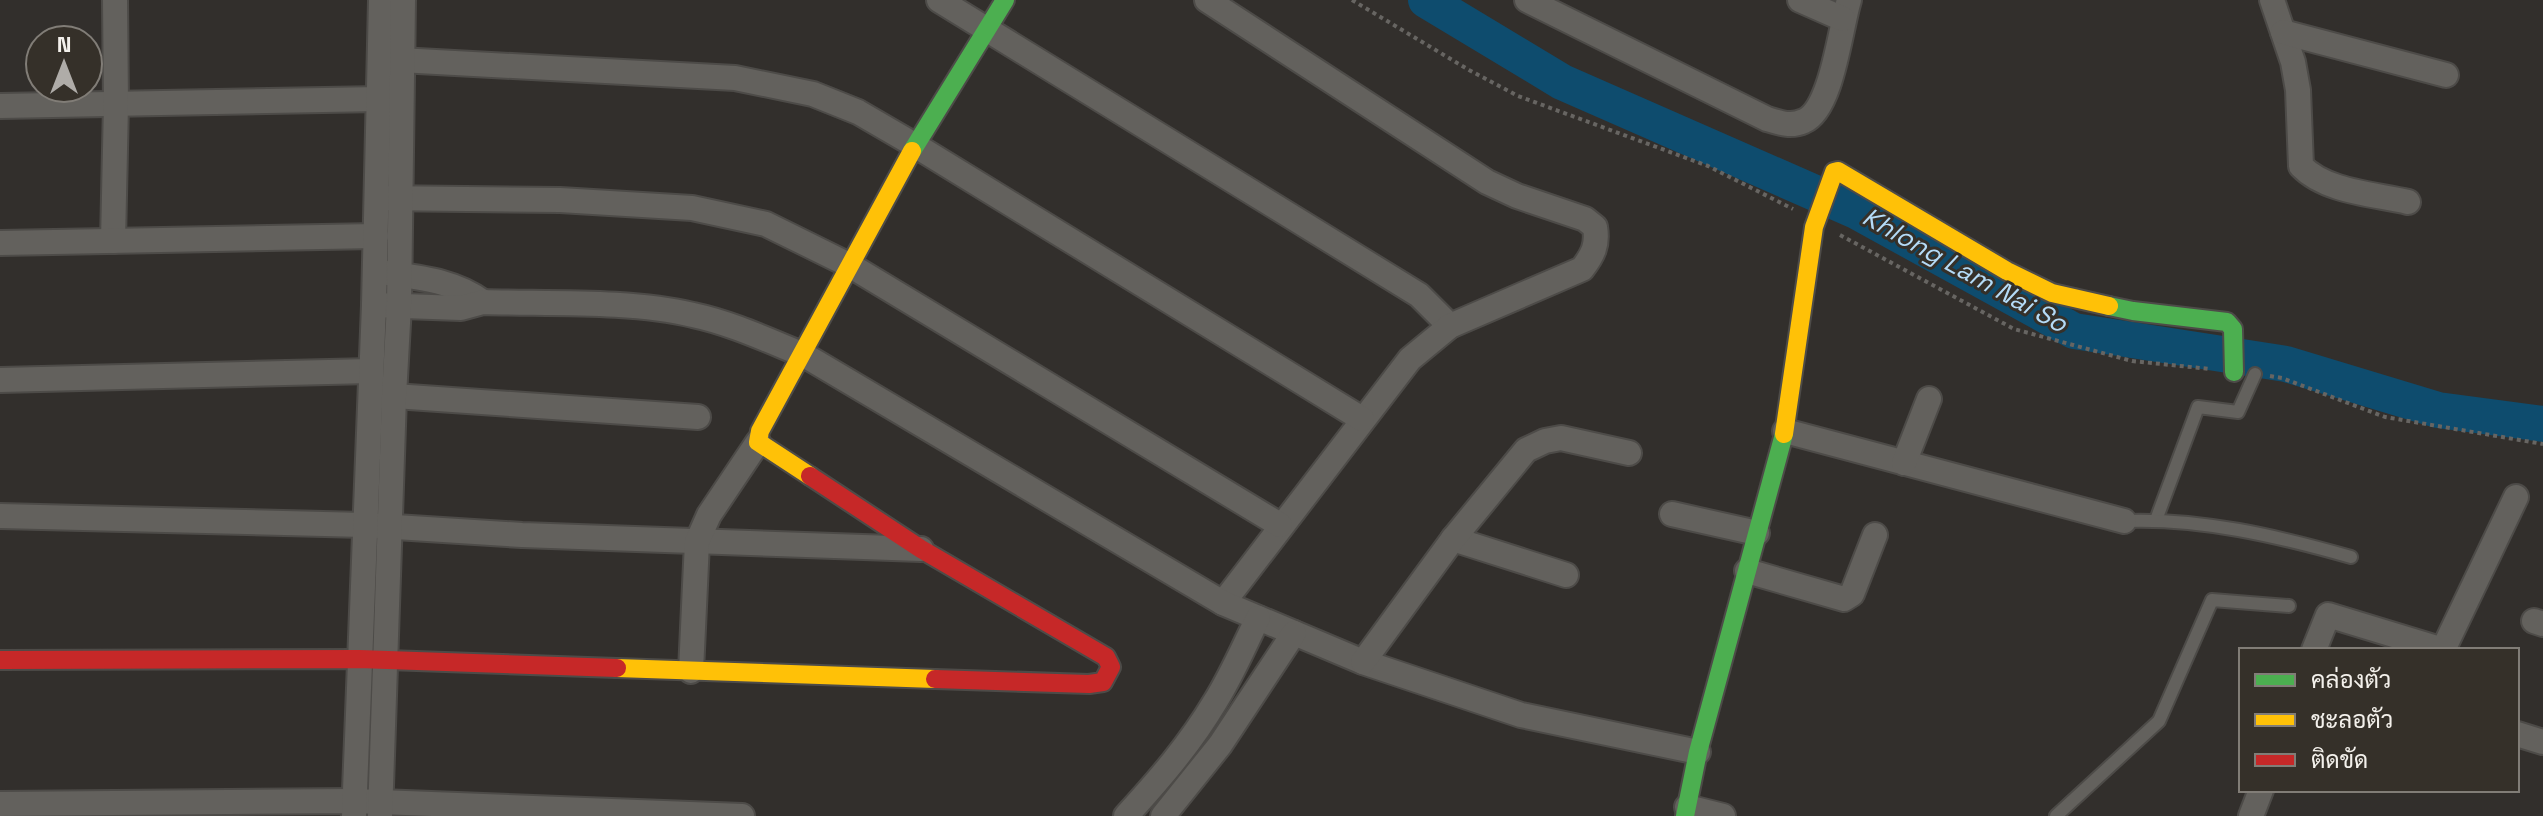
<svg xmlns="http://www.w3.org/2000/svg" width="2543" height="816" font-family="'Space Grotesk',Sarabun,sans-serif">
<rect width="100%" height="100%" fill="#322f2c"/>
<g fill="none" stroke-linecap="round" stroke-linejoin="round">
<!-- river -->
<polyline stroke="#0e4c6e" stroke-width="36" points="1426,0 1562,82 1856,211 2074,331 2286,364 2438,410 2543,424"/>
<defs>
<g id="lane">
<polyline points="2156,520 2198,407 2238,412 2255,374"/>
<path d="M2124 521C2201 518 2277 536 2351 557"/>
<polyline points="2056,816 2159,721 2212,600 2289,606"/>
</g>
<g id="street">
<polyline points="939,0 1419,295 1450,326"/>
<path d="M1207 0 1487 182 1517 196 1585 219 1595 227C1598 245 1593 255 1582 269L1450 326 1410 359 1223 603"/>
<path d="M1527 0 1767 119C1780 123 1791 127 1804 121 1832 109 1840 29 1849 0"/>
<polyline points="1800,0 1843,19"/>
<path d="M2272 0 2293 62 2298 90 2301 166C2326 192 2374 194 2408 202"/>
<polyline points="2283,32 2446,75"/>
<polyline points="381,59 735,78 813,94 858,112 913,144 1362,419"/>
<polyline points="0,106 380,99"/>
<polyline points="377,198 560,200 692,208 766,224 851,266 1280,525"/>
<polyline points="113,241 116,104 115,0"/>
<polyline points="0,243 376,236"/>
<path d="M387 273C421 278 455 281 483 302"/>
<path d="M374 305 461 308 483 302C547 304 631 300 693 315 731 323 767 340 804 355L1223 603 1363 662 1521 715 1698 752"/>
<polyline points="0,380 371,371"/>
<polyline points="380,395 698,417"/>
<polyline points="1785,431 2124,521"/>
<polyline points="1904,463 1929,399"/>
<polyline points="1672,514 1757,533"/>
<polyline points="0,516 364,525 522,535 921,549"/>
<polyline points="1453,539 1566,575"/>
<polyline points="1747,571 1844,599 1852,594 1875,535"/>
<polyline points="2534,621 2543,624"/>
<polyline points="2314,650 2328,615 2443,650 2516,497"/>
<polyline points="1363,662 1453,539 1526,450 1545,441 1561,438 1629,453"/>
<polyline points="691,671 697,542 709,515 758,442"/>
<polyline points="2517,734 2543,742"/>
<polyline points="0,804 354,801 742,816"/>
<polyline points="1687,807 1723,816"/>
<polyline points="354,816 374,305 381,0"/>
<polyline points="380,816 394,396 399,305 403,0"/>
<path d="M1126 816C1159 780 1190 744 1215 702 1232 675 1244 646 1258 618"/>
<polyline points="1163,816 1220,745 1294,633"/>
<polyline points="2251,816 2261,790"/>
</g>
<g id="fast">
<polyline points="912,151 1005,0"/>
<polyline points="2109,306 2133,311 2227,322 2233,329 2234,372"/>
<polyline points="1685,816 1698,752 1784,434"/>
</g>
<g id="slow">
<polyline points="1784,434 1814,227 1834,172 1838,171 2007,271 2052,293 2109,306"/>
<polyline points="810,476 758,442 760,431 912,151"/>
<polyline points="617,668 935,679"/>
</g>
<g id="jam">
<polyline points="810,476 921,549 1106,657 1111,667 1103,682 1089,684 935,679"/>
<polyline points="0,660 359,659 617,668"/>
</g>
</defs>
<!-- lane casing -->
<use href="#lane" stroke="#4d4b48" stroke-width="16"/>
<!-- street casing -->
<use href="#street" stroke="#4d4b48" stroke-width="28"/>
<!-- fast casing -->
<use href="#fast" stroke="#4d4b48" stroke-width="22"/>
<!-- slow casing -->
<use href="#slow" stroke="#4d4b48" stroke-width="22"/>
<!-- jam casing -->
<use href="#jam" stroke="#4d4b48" stroke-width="22"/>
<!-- path -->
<g stroke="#676562" stroke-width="4" stroke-dasharray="4 4" stroke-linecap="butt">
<polyline points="1352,0 1469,70 1518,96 1708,166 1793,209"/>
<polyline points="1840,235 2014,329 2132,361 2210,369"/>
<polyline points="2270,376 2282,378 2385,417 2543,444"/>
</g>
<!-- lane -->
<use href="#lane" stroke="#63615d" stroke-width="12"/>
<!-- street -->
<use href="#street" stroke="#63615d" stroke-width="24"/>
<!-- fast -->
<use href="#fast" stroke="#4caf50" stroke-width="18"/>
<!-- slow -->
<use href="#slow" stroke="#ffc107" stroke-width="18"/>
<!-- jam -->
<use href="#jam" stroke="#c62828" stroke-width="18"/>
</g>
<g text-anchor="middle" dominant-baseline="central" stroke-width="6" stroke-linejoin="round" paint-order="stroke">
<!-- water labels -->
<g font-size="26" font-style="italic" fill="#b4dbf7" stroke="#353029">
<text transform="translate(1965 270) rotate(29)">Khlong Lam Nai So</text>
</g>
</g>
<!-- legend -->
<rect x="2239" y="648" width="280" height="144" fill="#353029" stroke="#817d77" stroke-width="2"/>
<rect x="2255" y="674" width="40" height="12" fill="#4caf50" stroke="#817d77" stroke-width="2"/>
<text x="2311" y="688" font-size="24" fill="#f3f0eb">คล่องตัว</text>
<rect x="2255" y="714" width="40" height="12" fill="#ffc107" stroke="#817d77" stroke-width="2"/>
<text x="2311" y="728" font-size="24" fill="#f3f0eb">ชะลอตัว</text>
<rect x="2255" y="754" width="40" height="12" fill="#c62828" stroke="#817d77" stroke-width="2"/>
<text x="2311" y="768" font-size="24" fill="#f3f0eb">ติดขัด</text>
<!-- north arrow -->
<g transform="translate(64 64)"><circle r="38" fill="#353029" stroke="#817d77" stroke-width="2"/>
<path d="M0-6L14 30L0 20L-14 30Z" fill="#afaca8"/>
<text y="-12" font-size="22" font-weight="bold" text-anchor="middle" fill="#f3f0eb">N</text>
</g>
</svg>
